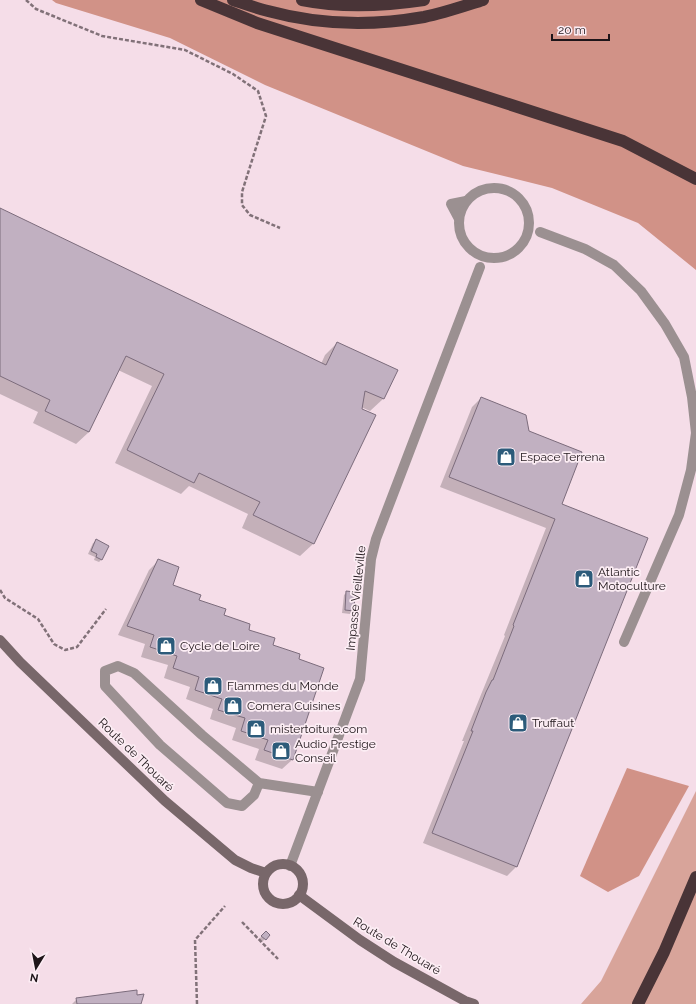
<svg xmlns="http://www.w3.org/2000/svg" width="696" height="1004" font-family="Raleway,sans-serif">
<rect width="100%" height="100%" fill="#f5dde8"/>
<!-- green -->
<polygon fill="#d8a49a" points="696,791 696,1004 581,1004 601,981"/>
<!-- forest -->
<g fill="#d19287">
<polygon points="52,0 696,0 696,270 638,223 552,188 463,166 265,85 170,38 56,3"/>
<polygon points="627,768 689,786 639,876 608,892 580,876"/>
</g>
<!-- shadow -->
<g fill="#0003">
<polygon points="0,210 321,364 325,355 337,343 396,371 383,399 370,411 361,407 361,409 375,416 313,544 300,556 242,528 248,514 189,486 181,494 115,463 152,386 118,370 89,432 76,444 33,423 38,412 0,394"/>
<polygon points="481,398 528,432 560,504 516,867 507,876 423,843 464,741 462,741 505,636 504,635 546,528 440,487 472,407"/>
<polygon points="96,541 102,559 99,562 94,560 95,557 88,554 93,543"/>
<polygon points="158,561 172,586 297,660 323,668 292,760 282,769 255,760 259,749 232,740 236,728 210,719 213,709 186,699 190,687 164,678 168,665 141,657 145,644 118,635 149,570"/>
<polygon points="347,592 354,593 353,611 350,614 342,613 344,595"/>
<polygon points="266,932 269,935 262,942 259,939"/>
<polygon points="136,996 140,1004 72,1004 77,999"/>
</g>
<!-- building -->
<g fill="#c1b0c1" stroke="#7c6c7c">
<polygon points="0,208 326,365 337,342 398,370 384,399 365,391 362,409 376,415 314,544 253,515 260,502 199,473 194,483 127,450 164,374 126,356 89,432 45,411 50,400 0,376"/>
<polygon points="481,397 526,415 529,431 582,452 562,504 648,538 517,867 432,833 473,731 471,731 486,692 492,680 493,680 514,626 513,625 555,519 449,477"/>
<polygon points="96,539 109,546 102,560 96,557 97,554 91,551"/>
<polygon points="158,559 179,567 173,585 201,595 199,600 226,609 224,615 250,624 249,630 275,638 273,645 300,654 299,659 324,668 293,760 264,750 268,740 241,731 245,718 218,710 222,699 195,690 199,677 173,668 177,656 150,647 154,635 127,626"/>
<polygon points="346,591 355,592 354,611 345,610"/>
<polygon points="266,931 270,935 266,940 261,936"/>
<polygon points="137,990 137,995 144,994 141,1004 77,1004 76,998"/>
</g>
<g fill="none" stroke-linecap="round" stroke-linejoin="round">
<!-- path -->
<g stroke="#817178" stroke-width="2.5" stroke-dasharray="4 2" stroke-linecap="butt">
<polyline points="26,0 36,9 102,36 185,50 233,74 258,91 266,116 242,192 242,205 250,215 280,228"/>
<polyline points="0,590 5,598 38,619 54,644 65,650 77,647 106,609"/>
<polyline points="242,922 278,959"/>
<polyline points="197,1004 195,940 225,906"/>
</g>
<!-- lane -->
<g stroke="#9b9091" stroke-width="10">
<circle cx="494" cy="223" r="35"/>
<polyline points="459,219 451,204 466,201"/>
<polyline points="540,232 585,249 614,265 641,291 665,324 684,357 692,397 696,433 691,470 679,515 624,642"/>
<polyline points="259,783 254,795 242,806 227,803 160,745 105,686 105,671 118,666 134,673 202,735 259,783 318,792"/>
<polyline points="290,866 360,679 371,559 376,539 480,267"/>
</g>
<!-- secondary -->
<g stroke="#78676a" stroke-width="10">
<polyline points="0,640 20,662 165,801 235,860 251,868 266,873"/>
<circle cx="283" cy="884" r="20"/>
<polyline points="299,895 360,940 394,962 465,1001 474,1004"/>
</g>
<!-- highway -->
<g stroke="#493437" stroke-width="12">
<polyline points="201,0 257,23 623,141 696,179"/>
<path d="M233 0C245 4 256 8 268 11 319 25 373 26 424 17 444 13 464 6 483 0"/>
<path d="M302 0C342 8 383 6 424 0"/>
<polyline points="638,1004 664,952 696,877"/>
</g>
</g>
<!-- icons -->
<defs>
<symbol id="shop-square" viewBox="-11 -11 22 22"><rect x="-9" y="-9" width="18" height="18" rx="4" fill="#2c5b7a" stroke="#fcedf4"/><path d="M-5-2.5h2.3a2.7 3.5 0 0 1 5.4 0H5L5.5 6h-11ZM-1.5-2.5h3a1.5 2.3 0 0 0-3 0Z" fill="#fff"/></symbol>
</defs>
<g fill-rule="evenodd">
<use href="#shop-square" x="495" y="446" width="22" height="22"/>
<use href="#shop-square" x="573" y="568" width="22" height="22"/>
<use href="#shop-square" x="155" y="635" width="22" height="22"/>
<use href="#shop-square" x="202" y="675" width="22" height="22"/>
<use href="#shop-square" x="222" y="695" width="22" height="22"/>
<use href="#shop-square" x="507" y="712" width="22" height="22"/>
<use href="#shop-square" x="245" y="718" width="22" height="22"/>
<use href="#shop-square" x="270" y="740" width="22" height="22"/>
</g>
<g text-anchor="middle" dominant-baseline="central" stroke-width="3.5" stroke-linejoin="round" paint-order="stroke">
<!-- poi labels -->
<g font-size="12" fill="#1e1519" stroke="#fcedf4" text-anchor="start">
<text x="520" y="457">Espace Terrena</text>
<text x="598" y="572">Atlantic<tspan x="598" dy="14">Motoculture</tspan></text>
<text x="180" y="646">Cycle de Loire</text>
<text x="227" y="686">Flammes du Monde</text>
<text x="247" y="706">Comera Cuisines</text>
<text x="532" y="723">Truffaut</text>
<text x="270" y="729">mistertoiture.com</text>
<text x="295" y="744">Audio Prestige<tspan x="295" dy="14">Conseil</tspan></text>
</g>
<!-- street labels -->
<g font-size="12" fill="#1e1519" stroke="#fcedf4">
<text transform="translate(356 598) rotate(-84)">Impasse Vieilleville</text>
<text transform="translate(136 755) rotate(44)">Route de Thouaré</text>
<text transform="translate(397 946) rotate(31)">Route de Thouaré</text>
</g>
</g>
<!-- north arrow -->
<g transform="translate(36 968) rotate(190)" stroke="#fcedf4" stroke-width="3" paint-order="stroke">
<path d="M0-3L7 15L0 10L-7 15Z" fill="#1e1519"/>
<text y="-6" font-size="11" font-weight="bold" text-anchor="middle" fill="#1e1519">N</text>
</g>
<!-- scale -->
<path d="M552 34v6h57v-6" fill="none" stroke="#1e1519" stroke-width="2"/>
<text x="558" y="34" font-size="12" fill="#1e1519" stroke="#fcedf4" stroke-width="3" paint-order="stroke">20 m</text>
</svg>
